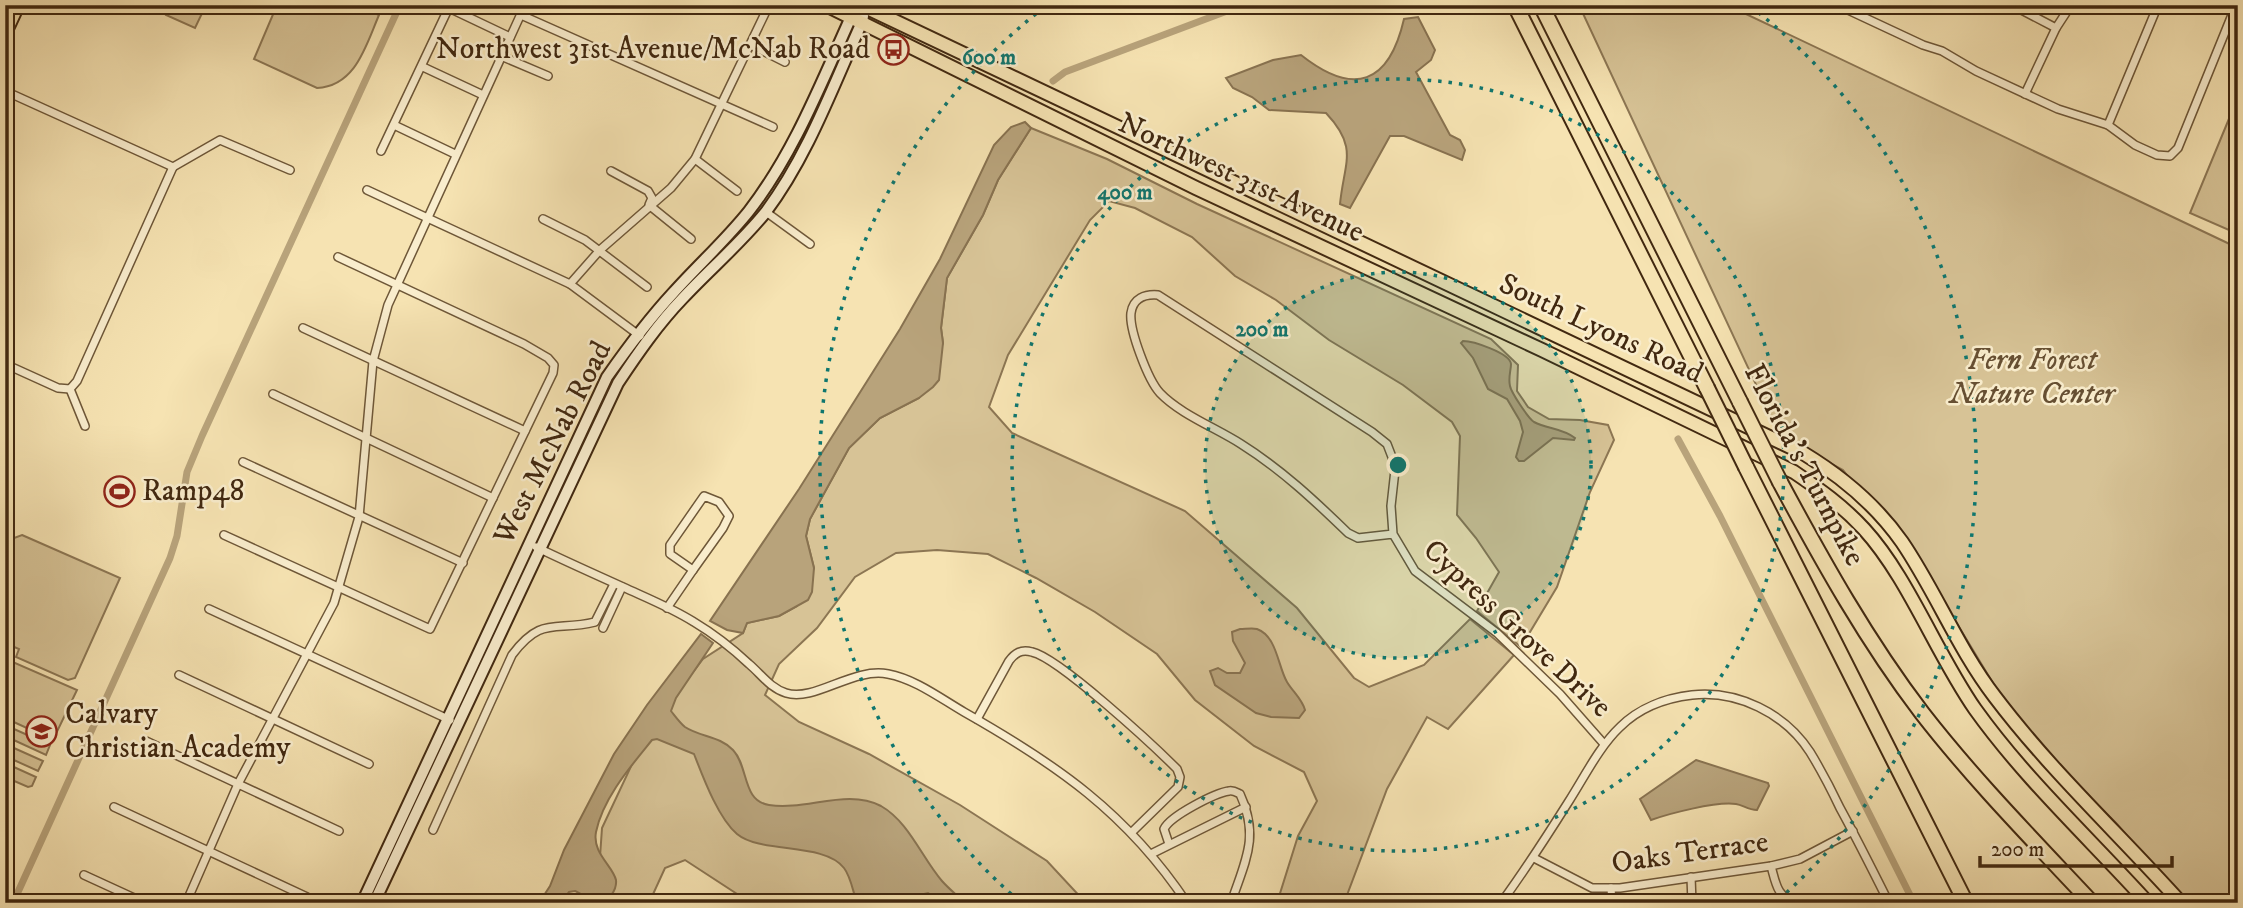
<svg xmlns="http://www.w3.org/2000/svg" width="2243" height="908" font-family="'IM FELL DW Pica',serif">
<rect width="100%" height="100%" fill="#f6e3b2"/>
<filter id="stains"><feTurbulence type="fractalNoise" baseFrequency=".00286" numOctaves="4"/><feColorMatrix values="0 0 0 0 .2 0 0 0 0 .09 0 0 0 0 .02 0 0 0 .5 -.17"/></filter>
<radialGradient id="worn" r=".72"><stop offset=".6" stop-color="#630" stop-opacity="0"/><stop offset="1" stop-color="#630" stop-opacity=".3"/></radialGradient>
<!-- green -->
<g fill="#d7c396" stroke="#8c7653" stroke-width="2">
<polygon points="170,5 206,5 195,28 166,15"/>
<path d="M277 5H357L379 15C366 45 356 86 317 88L254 59Z"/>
<polygon points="1579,5 1727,5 2238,248 2238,903 2183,903 2117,824 2030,737 1996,688 1936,589 1843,470 1780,436"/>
<polygon points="2238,97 2238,234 2190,213"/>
<polygon points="1031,128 1107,159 1197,204 1491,339 1518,365 1517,391 1528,407 1549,419 1580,420 1608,425 1614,440 1590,492 1557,587 1521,647 1477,611 1499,572 1476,538 1457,515 1460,436 1452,422 1403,385 1329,340 1276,300 1235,276 1192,237 1135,208 1109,201 1090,220 1008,355 989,407 1012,433 1185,511 1297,608 1354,678 1369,687 1424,665 1470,619 1514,655 1448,729 1427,717 1387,789 1344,903 1277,903 1298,836 1317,801 1304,772 1254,746 1195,700 1157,654 1095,612 1036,578 988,554 937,550 896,553 855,577 817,628 779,664 765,695 799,722 869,754 960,805 1047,861 1086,903 751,903 685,860 665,868 649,903 563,903 567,895 597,900 602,828 634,760 674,697 703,659 743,633 747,623 779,616 797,606 814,568 806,536 810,519 849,448 880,418 919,398 943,343 941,328 947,278 983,215 998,180"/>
<polygon points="22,535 120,578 75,678 68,680 16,657 19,649 5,643 5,551 8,551 14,538"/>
<polygon points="5,650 11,652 8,660 77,690 53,740 5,718"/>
<polygon points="5,725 50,745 46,755 5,736"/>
<polygon points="5,744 43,761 38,771 5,756"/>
<polygon points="5,763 36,777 32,786 28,787 5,777"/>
</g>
<!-- water -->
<g fill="#b8a37b" stroke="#887250" stroke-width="2">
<path d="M1418 17 1435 50 1431 60 1416 72 1450 135 1460 140 1465 150 1462 160 1404 136H1390L1350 208 1340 204C1344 162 1359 148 1326 113L1269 110 1252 97 1233 88 1226 78 1273 60 1301 55C1354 97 1389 84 1404 19Z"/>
<polygon points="1025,122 1031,128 998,180 983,215 947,278 941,328 943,343 939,380 933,387 919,398 880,418 849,448 810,519 806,536 814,568 812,592 808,600 779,616 747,623 743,633 727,630 710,621 799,489 900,329 940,259 994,145 1011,127"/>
<path d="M1463 341C1473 341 1510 353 1511 364 1511 370 1508 378 1510 386 1511 392 1528 418 1534 422 1547 429 1562 428 1575 438L1574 440 1553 438 1524 461H1519L1516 457 1523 432 1520 421 1507 399 1488 389 1473 358 1461 343Z"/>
<path d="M1240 629C1245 629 1253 628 1257 629 1277 636 1278 667 1287 682 1293 692 1302 699 1305 710L1299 718 1271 717 1256 713 1215 685 1210 671 1218 668 1227 673H1240L1245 663 1233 641 1232 632Z"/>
<path d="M701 634 713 643 676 698 671 711C675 716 680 723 685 727 700 737 720 736 733 750 749 767 742 801 769 805 806 811 847 788 881 806 909 822 922 858 942 881 949 889 958 896 965 903H943L928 893 920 895 913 903H857C853 892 851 877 844 868 824 842 761 854 737 834 718 818 703 777 694 754L657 739 652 740C631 766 603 798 596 832 592 853 613 866 616 880 617 889 609 903 598 903 592 902 582 894 575 891L569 892 561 903H539L550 886 564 850 614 754 647 705Z"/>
<path d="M1696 760 1768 783 1769 786 1757 810C1748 810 1743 805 1736 804 1716 801 1668 814 1651 820L1640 799Z"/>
</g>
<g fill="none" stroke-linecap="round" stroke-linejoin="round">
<!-- canal -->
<g stroke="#b8a37b" stroke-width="7">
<polyline points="1053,81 1065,72 1243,5"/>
<polyline points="1678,439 1720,516 1914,903"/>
<polyline points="13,903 170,558 177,536 187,472 202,436 400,5"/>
</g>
<defs>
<g id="minor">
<polyline points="1842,5 1846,9 1923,45 1942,51 1976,71 2058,109 2108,125 2135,145 2157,155 2170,156 2178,148 2236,5"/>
<polyline points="2012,5 2056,28"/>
<polyline points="449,8 510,37"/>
<polyline points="521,15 773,127"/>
<polyline points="751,45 785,62"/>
<polyline points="501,56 548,76"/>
<polyline points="423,67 483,95"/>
<polyline points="5,91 173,167 220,140 290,170"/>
<polyline points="2025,94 2056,28 2071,5"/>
<polyline points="394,125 455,154"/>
<polyline points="2108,125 2158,5"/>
<polyline points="381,151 450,5"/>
<polyline points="695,159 737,191"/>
<polyline points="611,171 648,191 652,198 649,205 691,239"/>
<polyline points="367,190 570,284 640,336"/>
<polyline points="766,212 810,244"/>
<polyline points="543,219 585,240 647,287"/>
<polyline points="570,284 600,250 671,188 695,159 769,5"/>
<polyline points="303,328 525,431"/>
<polyline points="5,364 58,388 70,389"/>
<polyline points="70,389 77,381 173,167"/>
<polyline points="70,389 85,426"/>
<polyline points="273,394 493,498"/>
<polyline points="243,462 463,563"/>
<polygon points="704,496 719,502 729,516 723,528 693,570 670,554 670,545"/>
<path d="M1393 534 1358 538 1348 533C1315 501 1281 469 1241 444 1216 428 1180 414 1160 393 1148 380 1129 330 1131 313 1133 298 1145 294 1158 295L1372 432 1387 444 1392 457 1395 470 1391 506 1393 534 1415 571 1497 633 1560 694 1604 744"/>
<polyline points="224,535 430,629 553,373 554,365 548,358 524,344 338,257"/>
<path d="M536 547C565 561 594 574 623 587 647 598 672 608 694 622 714 634 732 648 749 664 761 674 770 688 786 693 815 702 853 667 888 674 915 679 940 698 964 712 1056 764 1127 813 1187 903"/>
<polyline points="667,608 693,570"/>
<polyline points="209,609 450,720"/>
<polyline points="603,628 622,587"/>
<polyline points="179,675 369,764"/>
<path d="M977 719 1009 661C1015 653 1021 649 1032 652 1059 658 1153 745 1177 769L1180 777 1178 787 1132 832"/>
<polyline points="146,741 339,831"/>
<polyline points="114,807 307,897"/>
<path d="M433 830 512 655C542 615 555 632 595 622L614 584"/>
<path d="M1169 844 1164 829C1170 816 1215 793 1229 791 1233 790 1236 792 1240 794 1260 837 1245 861 1231 903"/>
<polyline points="1151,854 1246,807"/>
<polyline points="1534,858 1592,888 1620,888 1771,866 1800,859 1853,831"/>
<path d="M1771 866C1776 884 1777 897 1796 903"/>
<polyline points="84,875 145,903"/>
<polyline points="1691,877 1692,903"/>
<polyline points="1611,888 1612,903"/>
<polyline points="186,903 238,784 334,603 359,517 373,361 388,305 525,5"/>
<path d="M1501 903C1525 870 1547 836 1569 801 1585 776 1599 747 1620 727 1639 708 1666 698 1692 695 1737 690 1785 713 1810 752 1821 770 1831 789 1840 808 1857 839 1873 871 1889 903"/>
</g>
<g id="secondary">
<path d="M362 903 607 377C628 347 649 319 673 293 698 265 726 240 749 211 794 153 821 83 851 17L863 6"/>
<path d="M374 903 618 383C638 353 658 324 683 298 710 269 740 244 765 213 808 156 833 86 862 22L863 16"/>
</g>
<g id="primary">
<path d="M826 5 1196 188 1542 350 1794 472C1819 489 1843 506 1864 529 1908 577 1936 653 1975 709 2025 779 2090 839 2148 903"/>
<path d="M861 5 1803 453C1841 476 1876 505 1902 542 1936 592 1958 649 1995 697 2051 771 2119 834 2181 903"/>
<polyline points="5,33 18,5"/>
</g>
<g id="motorway">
<polyline points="1515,5 1707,388"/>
<polyline points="1541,5 1740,402"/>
<polyline points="1746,467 1966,903"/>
<path d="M1780 482C1823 562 1867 641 1922 713 1974 780 2034 841 2092 903"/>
</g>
</defs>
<!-- minor casing -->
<use href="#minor" stroke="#6e5738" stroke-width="10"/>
<!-- secondary casing -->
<use href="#secondary" stroke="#412810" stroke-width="14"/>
<!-- primary casing -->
<use href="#primary" stroke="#412810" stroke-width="16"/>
<!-- motorway casing -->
<use href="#motorway" stroke="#412810" stroke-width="18"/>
<!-- minor -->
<use href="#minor" stroke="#f9edcd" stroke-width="7"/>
<!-- secondary -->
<use href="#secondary" stroke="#f9edcd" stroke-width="10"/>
<!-- primary -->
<use href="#primary" stroke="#f6e3b2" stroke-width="12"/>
<!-- motorway -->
<use href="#motorway" stroke="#f6e3b2" stroke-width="14"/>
<defs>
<g id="motorway-bridge">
<polyline points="1707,388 1746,467"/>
<polyline points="1740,402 1780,482"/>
</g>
</defs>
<!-- motorway-bridge casing -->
<use href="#motorway-bridge" stroke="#412810" stroke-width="18" stroke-linecap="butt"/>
<!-- motorway-bridge -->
<use href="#motorway-bridge" stroke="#f6e3b2" stroke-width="14"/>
</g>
<!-- distance rings -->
<circle cx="1398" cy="465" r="193" fill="#0f766e" fill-opacity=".12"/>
<g fill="none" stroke="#0f766e" stroke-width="3.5" stroke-dasharray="3.5 7">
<circle cx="1398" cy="465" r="193"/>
<circle cx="1398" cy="465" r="386"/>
<path d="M1019 901A578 578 0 0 1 1046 6M1750 6A578 578 0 0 1 1777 901"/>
</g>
<!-- icons -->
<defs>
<symbol id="bus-ring" viewBox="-11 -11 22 22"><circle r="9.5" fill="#f9edcd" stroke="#8f2418" stroke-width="1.5"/><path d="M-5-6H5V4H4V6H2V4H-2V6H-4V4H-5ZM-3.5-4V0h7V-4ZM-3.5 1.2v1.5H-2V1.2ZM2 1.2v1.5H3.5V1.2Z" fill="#8f2418"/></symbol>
<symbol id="stadium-ring" viewBox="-11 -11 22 22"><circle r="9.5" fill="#f9edcd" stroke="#8f2418" stroke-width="1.5"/><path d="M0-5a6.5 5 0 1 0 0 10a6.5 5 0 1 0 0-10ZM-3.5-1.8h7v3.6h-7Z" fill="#8f2418"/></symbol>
<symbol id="school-ring" viewBox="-11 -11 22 22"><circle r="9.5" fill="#f9edcd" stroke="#8f2418" stroke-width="1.5"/><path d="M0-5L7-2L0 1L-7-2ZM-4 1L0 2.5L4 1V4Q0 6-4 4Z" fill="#8f2418"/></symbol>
</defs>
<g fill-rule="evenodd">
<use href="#bus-ring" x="876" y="32" width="35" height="35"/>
<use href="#stadium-ring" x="102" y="474" width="35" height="35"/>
<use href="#school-ring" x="24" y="714" width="35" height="35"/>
</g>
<g text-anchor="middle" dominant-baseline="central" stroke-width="5" stroke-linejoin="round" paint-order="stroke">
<!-- poi labels -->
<g font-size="30" fill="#412810" stroke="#f9edcd" text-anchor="start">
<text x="870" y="49" text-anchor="end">Northwest 31st Avenue/McNab Road</text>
<text x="142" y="491">Ramp48</text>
<text x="65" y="714">Calvary<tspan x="65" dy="34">Christian Academy</tspan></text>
</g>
<!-- street labels -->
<g font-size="30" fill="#412810" stroke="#f9edcd">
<text transform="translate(1241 178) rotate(25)">Northwest 31st Avenue</text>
<text transform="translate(1601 329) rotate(25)">South Lyons Road</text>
<text transform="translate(553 443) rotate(-63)">West McNab Road</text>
<text transform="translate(1804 465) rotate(62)">Florida's Turnpike</text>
<text transform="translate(1517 629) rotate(43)">Cypress Grove Drive</text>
<text transform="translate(1690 853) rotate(-8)">Oaks Terrace</text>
</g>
<!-- park labels -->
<g font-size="30" font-style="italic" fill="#664f32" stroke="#f9edcd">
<text x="2032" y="360">Fern Forest<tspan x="2032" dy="34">Nature Center</tspan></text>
</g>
</g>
<circle cx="1398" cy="465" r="10" fill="#0f766e" stroke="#f9edcd" stroke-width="3.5"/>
<g font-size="21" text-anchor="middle" font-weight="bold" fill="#0f766e" stroke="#f9edcd" stroke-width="5" stroke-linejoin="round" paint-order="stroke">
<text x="989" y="64">600 m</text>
<text x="1125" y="199">400 m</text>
<text x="1262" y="336">200 m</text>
</g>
<!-- margin -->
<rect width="2243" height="908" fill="none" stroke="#f6e3b2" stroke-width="28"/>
<rect x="7" y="7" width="2229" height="894" fill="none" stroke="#412810" stroke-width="3.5"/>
<rect x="14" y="14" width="2215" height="880" fill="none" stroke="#412810" stroke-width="2"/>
<!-- scale -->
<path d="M1980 856v10h192v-10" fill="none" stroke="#412810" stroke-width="3.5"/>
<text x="1991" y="856" font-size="21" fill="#412810" stroke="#f9edcd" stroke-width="5" paint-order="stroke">200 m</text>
<rect width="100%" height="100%" filter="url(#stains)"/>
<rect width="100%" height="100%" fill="url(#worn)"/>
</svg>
